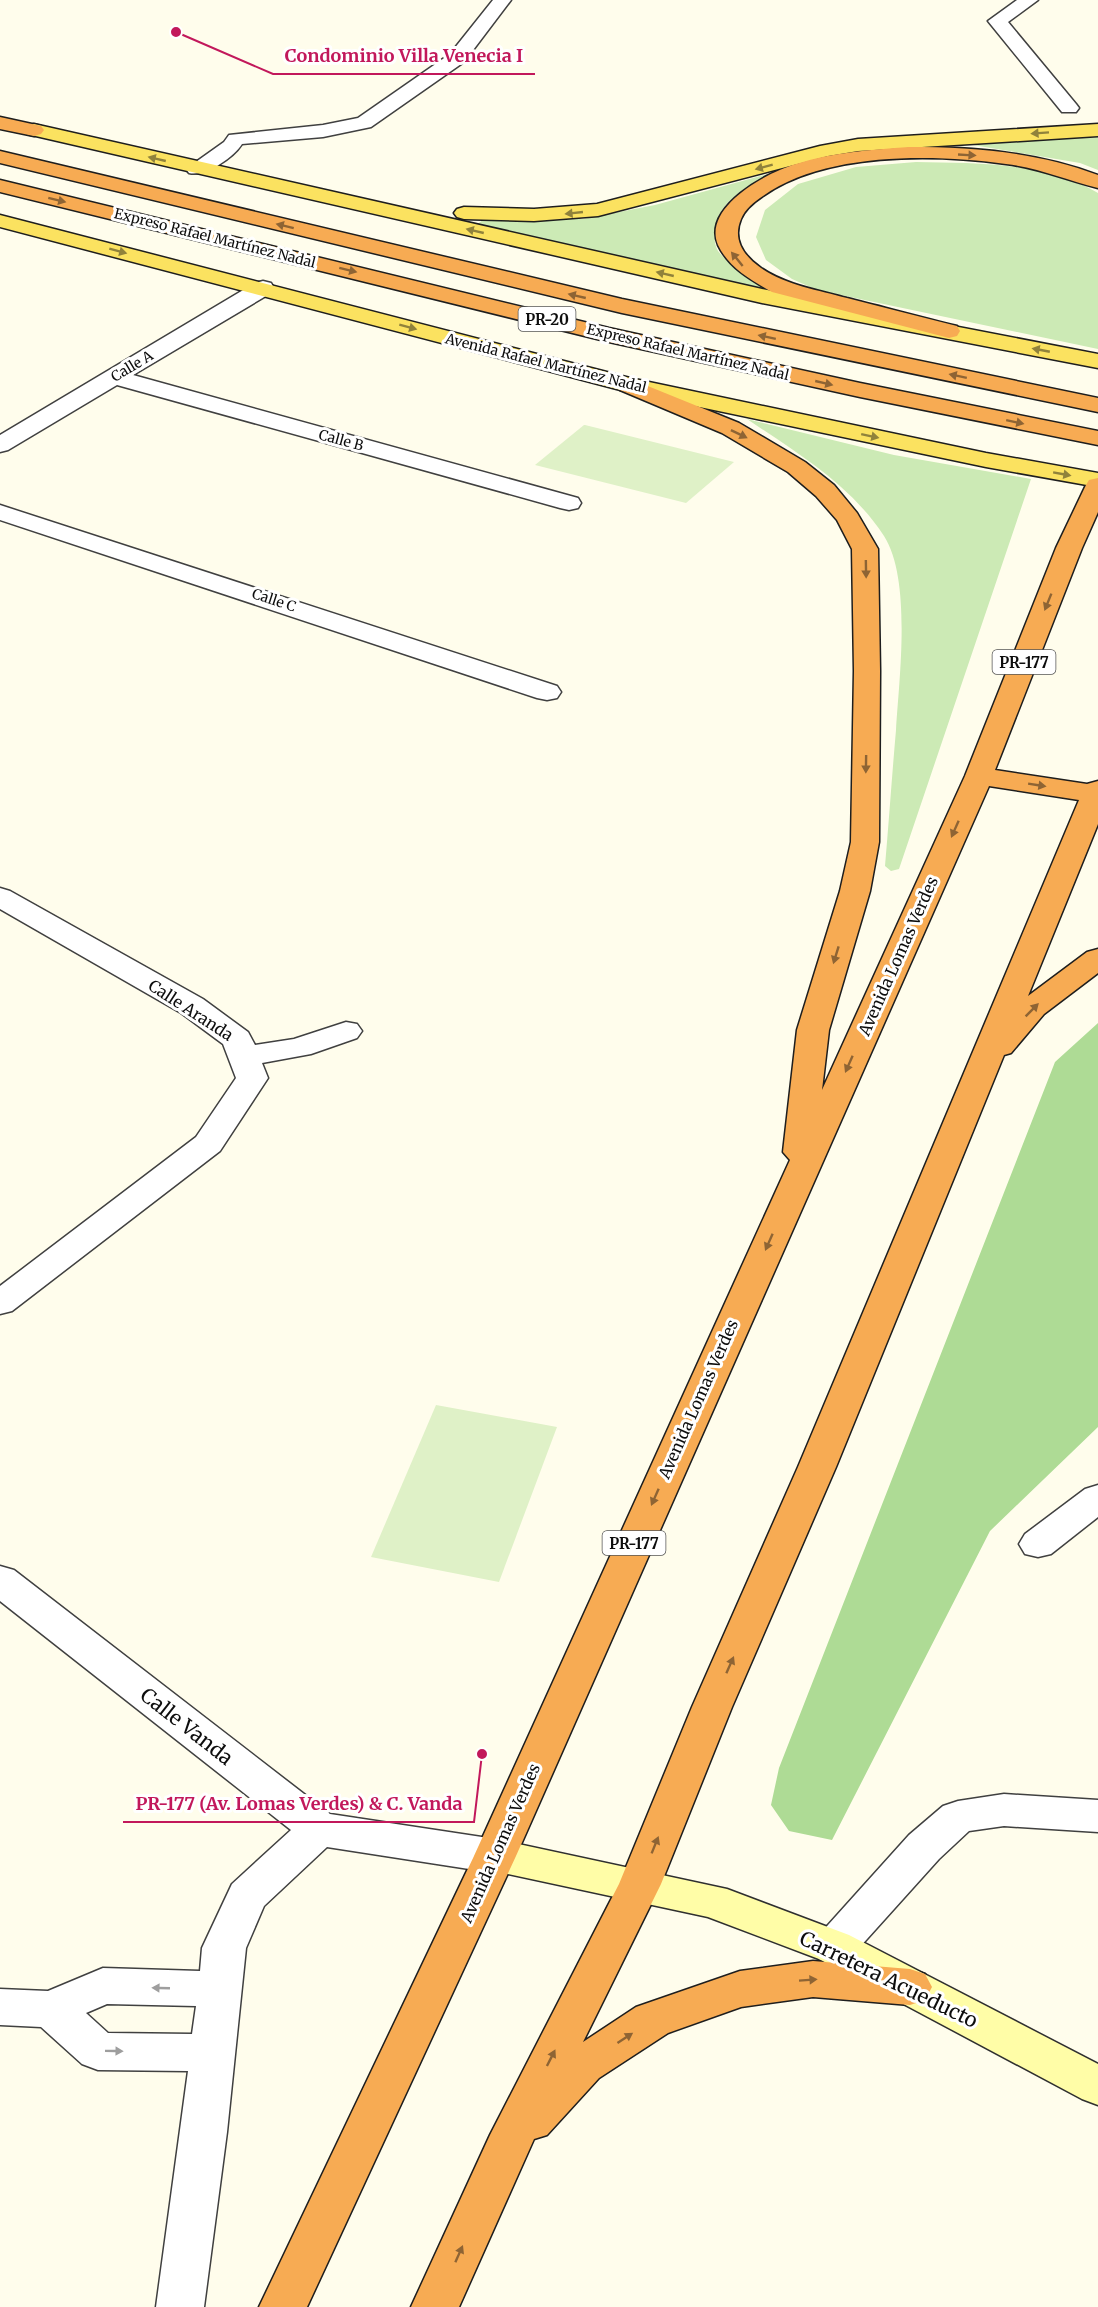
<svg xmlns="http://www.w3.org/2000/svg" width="1098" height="2307" font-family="Merriweather,serif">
<rect width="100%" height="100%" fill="#fffdec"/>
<!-- green -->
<g fill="#cceab5">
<polygon points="1098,137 1098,170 1080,163 967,144"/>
<path d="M916 162C976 163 1045 162 1098 193V349L817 290 792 279 766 260 756 237 765 210 798 184 856 167Z"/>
<path d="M768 174C746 188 715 203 715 233 714 239 715 246 718 251 731 268 749 276 766 288L759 289 476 225 483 220 583 219 655 205Z"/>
<path d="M747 419 894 455 1031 479 899 869 891 871 885 866C889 820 892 775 896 730 899 679 912 580 884 536 850 484 797 453 747 419Z"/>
</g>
<!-- forest -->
<polygon fill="#aedb95" points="1098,1023 1098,1427 990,1531 832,1840 789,1831 771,1805 779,1768 1055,1062"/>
<!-- pitch -->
<g fill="#dff1c7">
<polygon points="584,425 585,425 734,462 686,503 535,465"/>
<polygon points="436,1405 557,1427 499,1582 371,1557"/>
</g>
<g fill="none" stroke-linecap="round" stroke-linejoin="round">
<defs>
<g id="street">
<path d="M493 0H511L464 62 371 127 323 137 242 144C233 158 205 177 189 173L186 169 224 142 229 135 323 125 358 118 450 54Z"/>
<polygon points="1017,0 1038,0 1008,22 1076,104 1079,108 1076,112 1062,112 988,21"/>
<polygon points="263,281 271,283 274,288 271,293 133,375 578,498 581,503 578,508 569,510 560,508 117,385 8,450 0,452 0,435 255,283"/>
<polygon points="0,505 557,686 561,692 557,698 547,700 537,698 0,520"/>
<polygon points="0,888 10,891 203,999 248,1032 255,1045 294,1039 346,1022 357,1024 362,1031 357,1038 311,1054 262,1063 268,1078 220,1151 12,1311 0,1314 0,1286 196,1137 236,1078 223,1044 181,1013 0,909"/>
<polygon points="1098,1485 1098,1517 1051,1554 1038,1557 1025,1554 1019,1544 1025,1534 1085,1489"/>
<path d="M0 1566 14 1570 330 1814 495 1839 510 1844 516 1856 510 1868 495 1873 327 1847 264 1906 246 1948 227 2132 204 2307H156L188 2071 98 2070 82 2064 41 2027 0 2025V1989L48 1991 103 1968 200 1971 202 1948 232 1884 291 1830 0 1601ZM107 2004 196 2006 192 2034 108 2033 86 2013Z"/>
<polygon points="1004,1794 1098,1800 1098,1832 1004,1826 969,1831 939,1859 849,1959 834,1964 819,1959 812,1947 819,1935 909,1835 943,1806 958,1801"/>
</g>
<polygon id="secondary" points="495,1839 727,1889 849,1935 1098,2064 1098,2105 1082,2099 819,1959 708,1917 480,1868 474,1856 480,1844"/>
<g id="primary">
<polygon points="34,124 762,289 1098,354 1098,368 762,303 27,134 24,130 27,126"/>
<polygon points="1098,124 1098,136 858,151 828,156 598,216 534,221 464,219 457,217 454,213 457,209 464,207 534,209 597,204 820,146 858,139"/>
<polygon points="0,215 630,378 986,453 1098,473 1098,487 986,467 628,392 0,227"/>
</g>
<g id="highway">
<polygon points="0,117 41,126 44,130 41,134 34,136 0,129"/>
<path d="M909 147C974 147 1037 152 1098 175V188C1066 180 1039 168 1006 164 933 154 825 152 763 196 754 202 745 209 741 219 732 240 744 256 761 268 786 285 818 290 847 298 883 307 920 317 957 326L960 331 957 336 949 338 772 292C751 280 729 268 718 245 702 207 768 172 796 164 832 152 871 150 909 147Z"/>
<polygon points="0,151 622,299 1098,398 1098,412 622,313 0,163"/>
<polygon points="0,180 609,328 860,383 1098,431 1098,445 860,397 609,342 0,192"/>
<polygon points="628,378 739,423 805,462 834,485 857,513 878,549 880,671 879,842 870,891 829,1030 822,1090 965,776 1056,548 1086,485 1089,480 1098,478 1098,512 1082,548 995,770 1087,784 1098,781 1098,824 1028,996 1087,952 1098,949 1098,973 1044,1014 1011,1053 1004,1055 836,1467 732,1707 661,1884 583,2042 636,2007 740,1971 813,1961 910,1969 925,1974 932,1987 925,2000 910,2005 813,1997 741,2007 668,2033 599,2078 547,2135 534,2139 459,2307 411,2307 490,2135 619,1884 692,1707 798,1467 1079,800 989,786 516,1856 307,2307 259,2307 474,1856 790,1160 783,1152 797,1030 840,891 851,842 854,671 852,549 837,520 816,496 788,472 722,433 620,390 616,385 620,380"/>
</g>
</defs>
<!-- street casing -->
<use href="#street" stroke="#404040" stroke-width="3"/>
<!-- secondary casing -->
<use href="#secondary" stroke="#2f2f2f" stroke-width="3"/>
<!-- primary casing -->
<use href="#primary" stroke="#1e1e1e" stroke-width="3"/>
<!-- highway casing -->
<use href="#highway" stroke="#1e1e1e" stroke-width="3"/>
<!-- street -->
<use href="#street" fill="#fff" fill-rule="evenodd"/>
<!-- secondary -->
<use href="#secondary" fill="#fffda7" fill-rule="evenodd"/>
<!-- primary -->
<use href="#primary" fill="#fbe260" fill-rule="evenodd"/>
<!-- highway -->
<use href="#highway" fill="#f7ab53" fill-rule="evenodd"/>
</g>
<!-- one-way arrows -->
<defs><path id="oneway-solid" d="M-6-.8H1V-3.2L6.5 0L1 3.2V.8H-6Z" transform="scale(1.5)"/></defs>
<g fill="#90823b">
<use href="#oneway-solid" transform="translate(1040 133) rotate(176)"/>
<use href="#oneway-solid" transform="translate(157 159) rotate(-167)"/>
<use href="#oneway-solid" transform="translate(764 167) rotate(165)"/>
<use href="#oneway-solid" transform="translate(574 213) rotate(174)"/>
<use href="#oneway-solid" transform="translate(475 231) rotate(-167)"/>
<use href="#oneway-solid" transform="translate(118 251) rotate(15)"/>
<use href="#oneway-solid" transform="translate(665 274) rotate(-167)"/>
<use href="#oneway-solid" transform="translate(408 327) rotate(15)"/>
<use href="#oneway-solid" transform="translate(1041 350) rotate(-169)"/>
<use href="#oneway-solid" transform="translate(870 436) rotate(12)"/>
<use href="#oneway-solid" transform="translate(1062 474) rotate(10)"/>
</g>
<g fill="#8e6434">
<use href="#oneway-solid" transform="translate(967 155) rotate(3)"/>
<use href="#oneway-solid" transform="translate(57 200) rotate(14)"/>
<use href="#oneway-solid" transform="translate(285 226) rotate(-166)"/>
<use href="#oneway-solid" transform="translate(737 259) rotate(-129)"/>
<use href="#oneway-solid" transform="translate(348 270) rotate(14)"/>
<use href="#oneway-solid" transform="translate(577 296) rotate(-167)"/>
<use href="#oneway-solid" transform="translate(767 337) rotate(-168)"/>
<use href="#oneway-solid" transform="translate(958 376) rotate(-168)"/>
<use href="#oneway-solid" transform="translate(824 383) rotate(13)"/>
<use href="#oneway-solid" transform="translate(1015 422) rotate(12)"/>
<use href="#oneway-solid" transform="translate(739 434) rotate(26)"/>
<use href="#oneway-solid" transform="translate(866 569) rotate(89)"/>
<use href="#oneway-solid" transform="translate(1048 602) rotate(112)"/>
<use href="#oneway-solid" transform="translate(866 764) rotate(91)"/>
<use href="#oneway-solid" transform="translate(1037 785) rotate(9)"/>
<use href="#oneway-solid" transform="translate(955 829) rotate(114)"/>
<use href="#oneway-solid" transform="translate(836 955) rotate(107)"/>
<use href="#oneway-solid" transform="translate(1032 1010) rotate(-45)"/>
<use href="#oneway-solid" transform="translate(849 1064) rotate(114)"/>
<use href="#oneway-solid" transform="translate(769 1242) rotate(114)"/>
<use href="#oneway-solid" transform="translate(655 1497) rotate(114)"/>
<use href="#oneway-solid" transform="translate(730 1665) rotate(-66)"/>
<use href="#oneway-solid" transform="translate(655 1845) rotate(-68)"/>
<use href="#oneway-solid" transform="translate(808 1980) rotate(-4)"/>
<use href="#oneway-solid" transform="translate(625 2038) rotate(-33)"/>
<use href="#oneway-solid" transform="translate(551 2058) rotate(-63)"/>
<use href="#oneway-solid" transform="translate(459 2254) rotate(-66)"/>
</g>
<g fill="#9e9e9e">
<use href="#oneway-solid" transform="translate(161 1988) rotate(-178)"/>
<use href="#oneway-solid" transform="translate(114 2051) rotate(1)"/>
</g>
<g text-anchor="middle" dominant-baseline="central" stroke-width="6" stroke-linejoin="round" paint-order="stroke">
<!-- far-street labels -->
<g font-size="14" fill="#0d0d0d" stroke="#fff">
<text transform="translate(215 238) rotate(14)">Expreso Rafael Martínez Nadal</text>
<text transform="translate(688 352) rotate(13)">Expreso Rafael Martínez Nadal</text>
<text transform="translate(546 363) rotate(14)">Avenida Rafael Martínez Nadal</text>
<text transform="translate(132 366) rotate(-31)">Calle A</text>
<text transform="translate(341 440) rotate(15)">Calle B</text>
<text transform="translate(274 600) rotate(18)">Calle C</text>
</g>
<!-- shield labels -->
<g fill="#fff" stroke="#565656" stroke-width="1.5">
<rect x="518.5" y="307" width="57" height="24" rx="4.5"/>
<rect x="992.5" y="650" width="63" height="24" rx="4.5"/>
<rect x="602.5" y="1531" width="63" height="24" rx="4.5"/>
</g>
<g font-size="15" font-weight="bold" fill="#0d0d0d">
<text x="547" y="319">PR-20</text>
<text x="1024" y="662">PR-177</text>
<text x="634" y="1543">PR-177</text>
</g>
<!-- street labels -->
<g font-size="16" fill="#0d0d0d" stroke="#fff">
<text transform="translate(898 956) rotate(-66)">Avenida Lomas Verdes</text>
<text transform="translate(191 1010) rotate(33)">Calle Aranda</text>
<text transform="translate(698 1399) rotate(-66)">Avenida Lomas Verdes</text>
<text transform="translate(500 1843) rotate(-66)">Avenida Lomas Verdes</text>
</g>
<!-- near-street labels -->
<g font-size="20" fill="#0d0d0d" stroke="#fff">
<text transform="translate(187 1726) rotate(38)">Calle Vanda</text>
<text transform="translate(889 1979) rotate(26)">Carretera Acueducto</text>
</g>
</g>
<!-- callouts -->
<path fill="none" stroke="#c2185b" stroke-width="2" d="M176 32L273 74H535M482 1754L474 1822H123"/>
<g fill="#c2185b" stroke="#fff" stroke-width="2">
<circle cx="176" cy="32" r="6"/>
<circle cx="482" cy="1754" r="6"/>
</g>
<g font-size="18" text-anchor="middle" font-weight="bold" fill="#c2185b" stroke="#fff" stroke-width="6" stroke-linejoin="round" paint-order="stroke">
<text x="404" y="62">Condominio Villa Venecia I</text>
<text x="299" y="1810">PR-177 (Av. Lomas Verdes) &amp; C. Vanda</text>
</g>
</svg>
